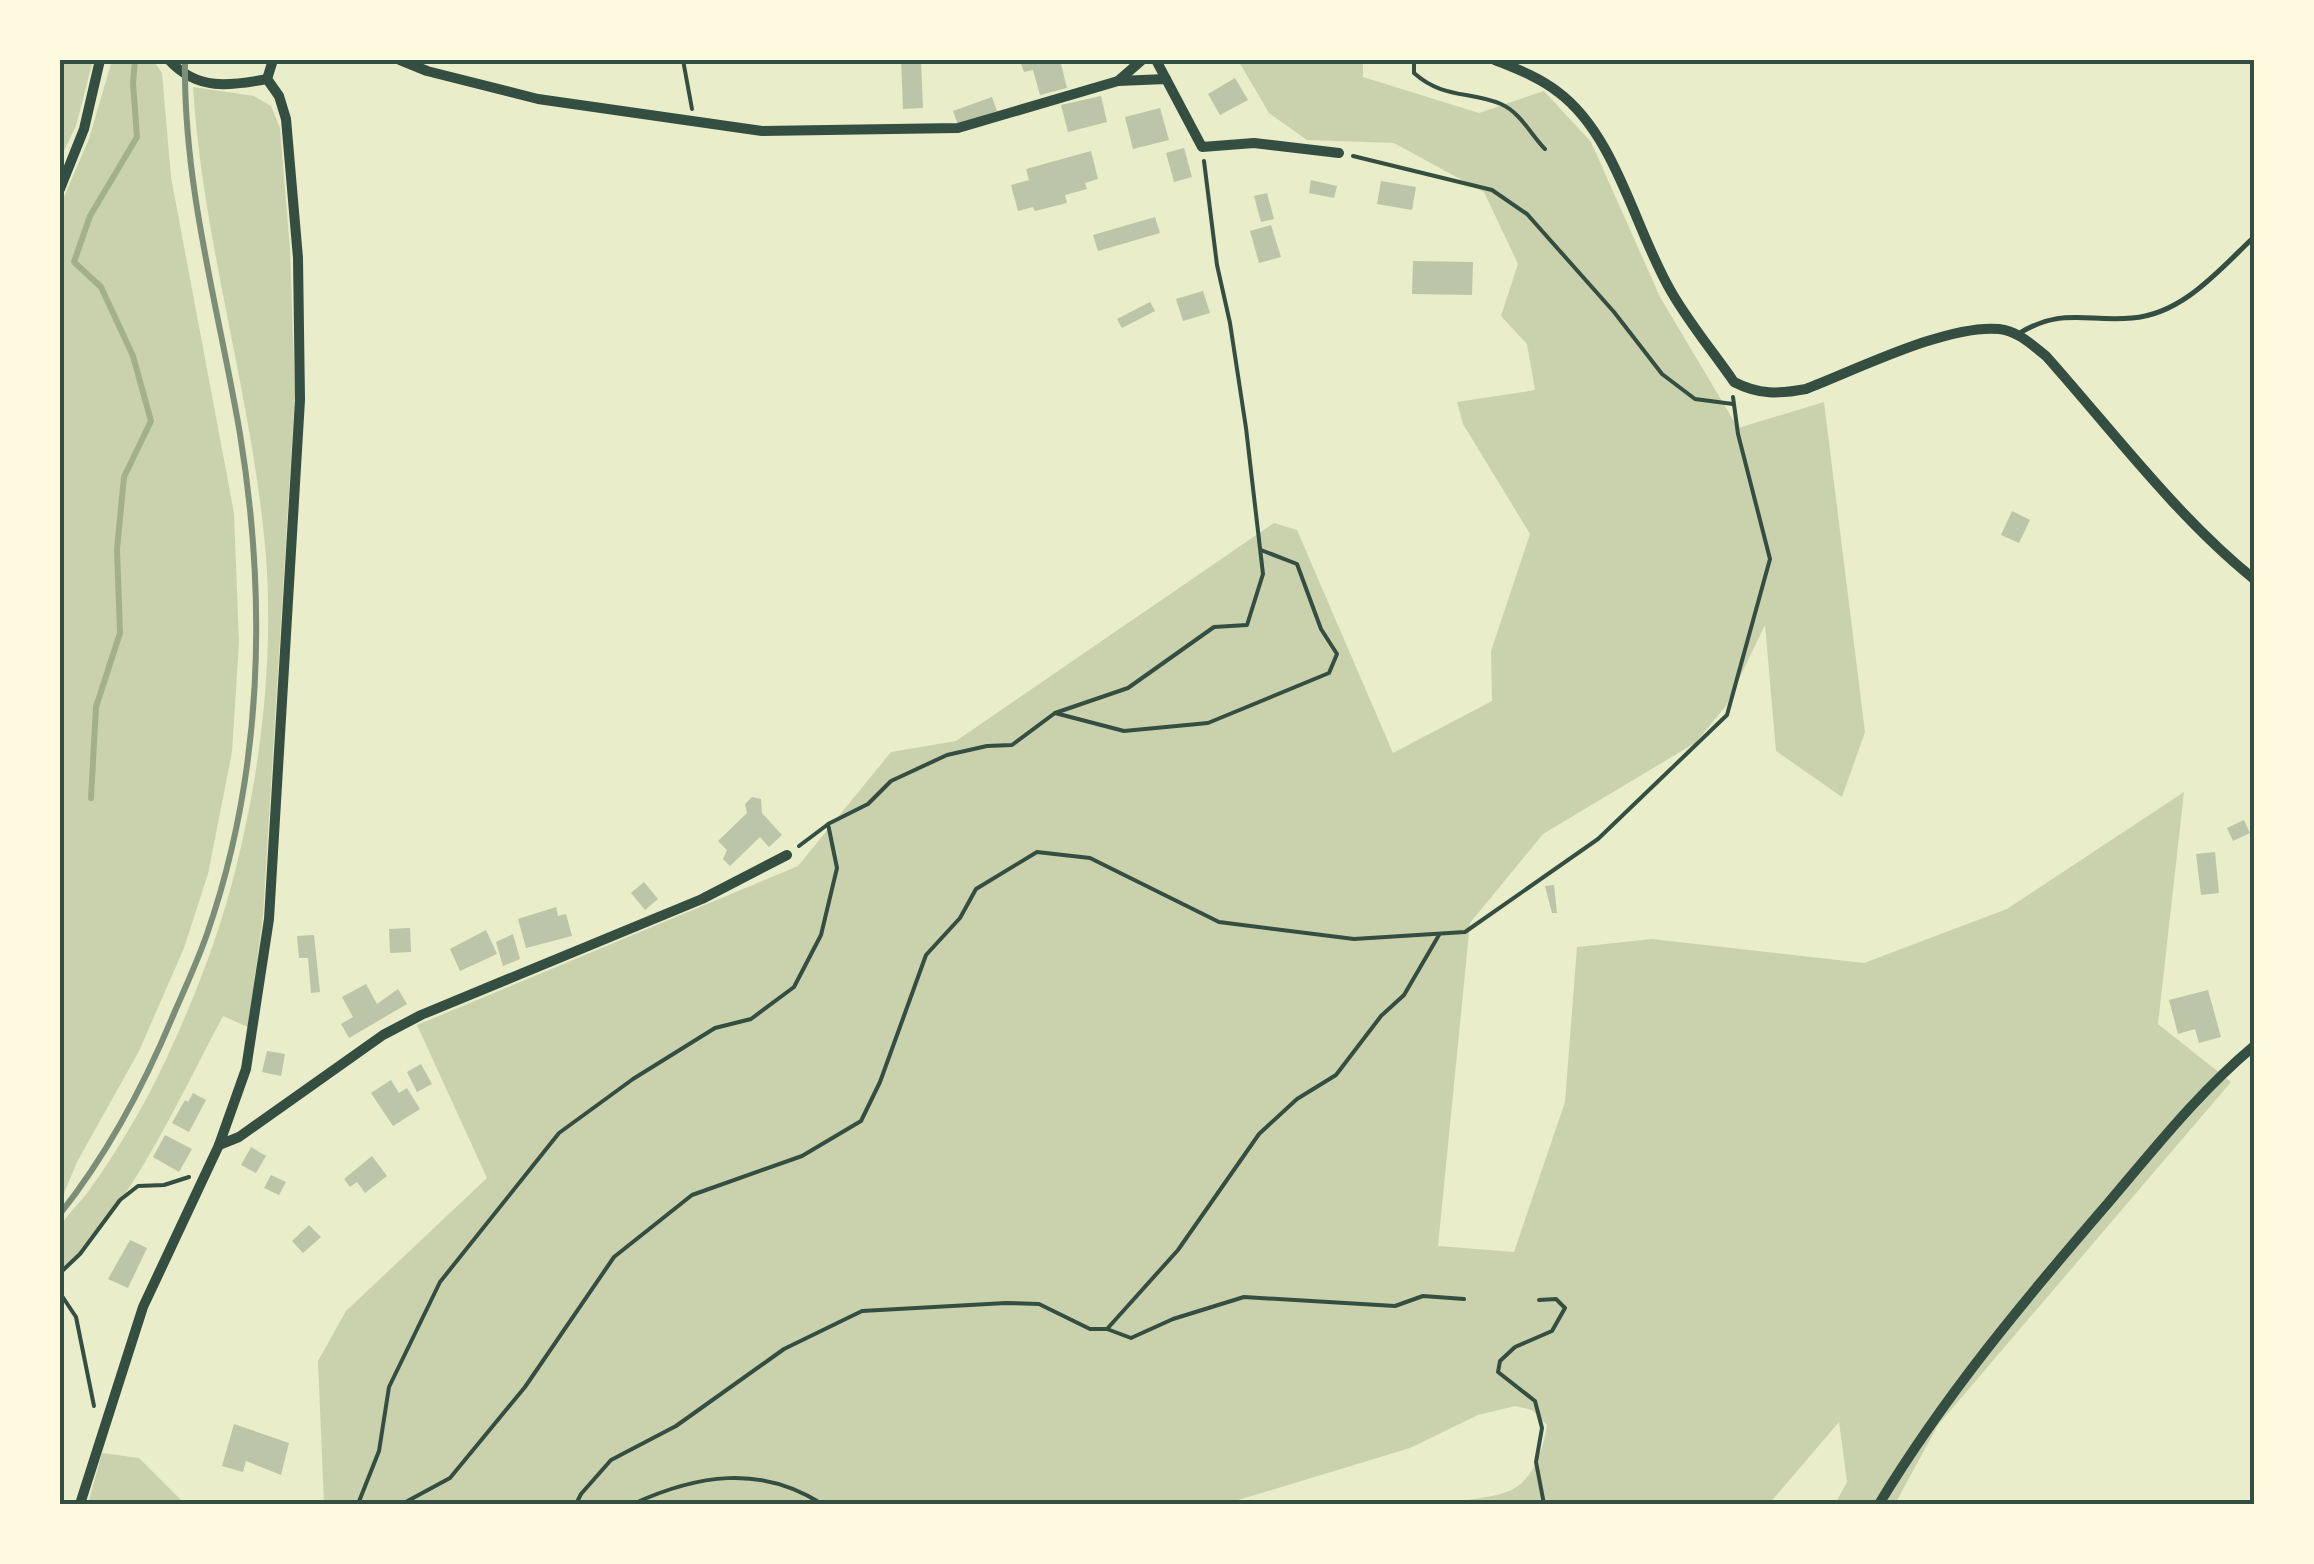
<svg xmlns="http://www.w3.org/2000/svg" width="2314" height="1564" font-family="Barlow,sans-serif">
<rect width="100%" height="100%" fill="#e9edc9"/>
<!-- green -->
<g fill="#cad2ad">
<polygon points="60,60 93,60 76,126 60,159"/>
<polygon points="112,60 153,60 162,73 171,177 234,513 239,643 232,752 208,874 184,948 139,1051 77,1162 60,1203 60,206 89,139"/>
<path d="M1238 60H1363V77L1479 113 1544 91 1591 142 1660 297 1738 428 1824 402 1865 732 1842 797 1776 751 1765 625 1726 706 1695 743 1543 834 1470 923 1438 1246 1514 1252 1565 1102 1577 947 1652 939 1864 963 2007 909 2184 792 2158 1024 2231 1082 1938 1425 1895 1504H1835L1847 1482 1839 1422 1769 1504H1444C1462 1500 1502 1497 1515 1488 1535 1476 1544 1446 1547 1425L1532 1410 1515 1406 1478 1415 1410 1448 1225 1504H324L318 1361 346 1311 487 1178 417 1025 798 866 891 752 956 741 1274 523 1297 530 1393 753 1492 701 1491 651 1530 534 1463 424 1457 402 1535 390 1527 344 1501 316 1518 264 1484 192 1394 143 1307 140 1269 113Z"/>
<path d="M193 87 254 96 271 106 280 128 290 249 295 393 263 916 248 1027 223 1016C176 1104 133 1204 60 1273 60 1261 56 1240 60 1228 65 1216 80 1203 88 1192 114 1156 138 1116 158 1076 194 1002 225 922 242 842 263 750 273 650 266 557 253 398 203 246 193 87Z"/>
<polygon points="102,1453 139,1458 181,1500 201,1504 88,1504"/>
</g>
<g fill="none" stroke-linecap="round" stroke-linejoin="round">
<!-- stream -->
<polyline stroke="#a3b18a" stroke-width="6" points="91,798 96,707 120,633 117,549 124,477 151,421 133,356 101,287 74,262 90,216 137,137 133,83 135,60"/>
</g>
<!-- building -->
<g fill="#bcc5a7">
<polygon points="901,60 921,60 923,108 903,109"/>
<polygon points="1024,60 1060,60 1067,88 1040,95 1033,70 1024,72 1020,61"/>
<polygon points="1235,78 1248,100 1220,115 1208,94"/>
<polygon points="1101,96 1107,122 1068,132 1061,105"/>
<polygon points="992,97 997,111 958,125 953,111"/>
<polygon points="1160,108 1169,140 1133,149 1125,117"/>
<polygon points="1184,148 1192,177 1174,182 1166,153"/>
<polygon points="1091,151 1098,179 1085,183 1087,189 1065,195 1067,203 1035,211 1033,207 1018,211 1011,185 1029,180 1026,169"/>
<polygon points="1311,180 1337,186 1334,198 1309,193"/>
<polygon points="1381,181 1416,187 1412,210 1377,204"/>
<polygon points="1267,193 1274,219 1261,222 1254,196"/>
<polygon points="1155,217 1160,233 1098,251 1093,235"/>
<polygon points="1271,225 1281,257 1259,263 1250,231"/>
<polygon points="1413,261 1473,262 1472,295 1412,294"/>
<polygon points="1203,291 1210,313 1183,321 1176,299"/>
<polygon points="1150,302 1155,311 1122,328 1117,319"/>
<polygon points="2012,511 2030,520 2019,543 2001,535"/>
<polygon points="752,797 761,799 762,813 782,835 769,847 760,837 730,866 723,859 727,850 718,841 747,813 745,804"/>
<polygon points="2244,820 2250,833 2233,841 2227,828"/>
<polygon points="2215,852 2219,893 2201,895 2196,854"/>
<polygon points="644,882 658,899 645,910 631,893"/>
<polygon points="1554,885 1557,913 1552,913 1545,886"/>
<polygon points="556,907 558,916 566,914 572,936 526,948 518,919"/>
<polygon points="410,928 411,952 390,953 389,929"/>
<polygon points="486,930 497,954 460,971 450,949"/>
<polygon points="513,934 520,959 503,966 496,942"/>
<polygon points="314,935 320,992 311,993 308,958 299,958 297,936"/>
<polygon points="366,984 377,1004 398,989 407,1004 349,1038 341,1024 353,1017 342,997"/>
<polygon points="2208,990 2221,1037 2199,1043 2195,1029 2178,1034 2169,1000"/>
<polygon points="267,1051 285,1054 281,1076 262,1072"/>
<polygon points="421,1064 432,1084 417,1092 407,1072"/>
<polygon points="391,1080 399,1093 407,1088 420,1109 393,1126 371,1093"/>
<polygon points="193,1093 206,1100 189,1132 172,1123 185,1100 188,1102"/>
<polygon points="165,1135 192,1149 179,1172 153,1157"/>
<polygon points="251,1147 266,1156 256,1173 241,1165"/>
<polygon points="372,1156 387,1176 365,1193 357,1182 350,1187 344,1179"/>
<polygon points="271,1175 286,1182 279,1195 264,1188"/>
<polygon points="309,1225 321,1237 303,1253 292,1241"/>
<polygon points="130,1240 147,1248 128,1288 108,1279"/>
<polygon points="234,1424 289,1443 281,1475 246,1461 243,1472 222,1466"/>
</g>
<g fill="none" stroke-linecap="round" stroke-linejoin="round">
<!-- path -->
<g stroke="#344e41" stroke-width="4">
<polyline points="683,60 692,109"/>
<path d="M1414 60V73C1443 99 1470 91 1501 104 1521 113 1531 135 1545 149"/>
<polyline points="1353,156 1492,190 1527,214 1614,312 1662,374 1695,399 1733,404"/>
<polyline points="1055,713 1124,731 1208,723 1329,673 1337,654 1321,629 1297,564 1261,550"/>
<polyline points="799,846 827,825"/>
<polyline points="60,1273 80,1254 120,1200 138,1186 164,1185 189,1177"/>
<polyline points="60,1293 76,1317 94,1406"/>
<polyline points="1539,1300 1556,1299 1565,1308 1552,1331 1515,1347 1500,1361 1498,1372 1535,1401 1542,1428 1536,1462 1544,1504"/>
<polyline points="1107,1329 1131,1338 1173,1319 1244,1297 1395,1306 1423,1296 1464,1299"/>
<polyline points="358,1504 379,1451 389,1387 440,1282 559,1133 633,1079 715,1028 751,1019 794,987 821,935 837,868 828,824 868,804 891,781 947,755 987,746 1012,745 1055,713 1128,688 1214,627 1247,625 1263,574 1246,428 1230,323 1217,265 1204,161"/>
<polyline points="402,1504 450,1478 525,1387 614,1257 692,1195 802,1156 861,1121 880,1082 926,955 960,918 976,889 1037,852 1090,858 1219,922 1354,939 1465,932 1598,839 1727,715 1770,559 1738,434 1733,397"/>
<polyline points="576,1504 581,1494 611,1460 676,1426 784,1349 862,1311 1006,1303 1039,1304 1090,1329 1107,1329 1178,1250 1259,1134 1297,1099 1336,1075 1381,1016 1404,995 1439,935"/>
<path d="M633 1504C696 1475 760 1464 822 1504"/>
</g>
<!-- service -->
<path stroke="#344e41" stroke-width="5" d="M2018 334C2061 307 2086 322 2132 318 2183 314 2219 270 2254 237"/>
<!-- minor -->
<g stroke="#344e41" stroke-width="10">
<path d="M169 60C197 91 230 86 267 79L273 60"/>
<polyline points="400,60 427,71 538,99 762,131 958,128 1118,81 1142,60"/>
<polyline points="1156,60 1166,79"/>
<path d="M1495 60C1517 69 1539 77 1558 92 1617 136 1635 231 1672 293 1690 324 1714 353 1734 382 1759 395 1779 394 1806 389 1856 370 1947 324 1999 329 2018 331 2032 345 2046 356 2112 430 2177 517 2254 579"/>
<polyline points="1118,81 1166,79 1202,147 1254,143 1339,153"/>
<polyline points="60,189 84,129 100,60"/>
<polyline points="219,1145 239,1137 383,1035 421,1015 702,899 787,855"/>
<polyline points="80,1504 143,1307 219,1145 246,1069 269,919 300,400 298,258 286,119 279,96 267,79"/>
<path d="M1879 1504C1945 1395 2026 1298 2109 1202 2155 1148 2199 1092 2254 1046"/>
</g>
<!-- rail -->
<path stroke="#7c8e77" stroke-width="6" d="M60 1214C109 1152 145 1084 175 1011 186 986 198 960 207 934 263 773 267 600 240 434 219 310 183 187 185 60"/>
</g>
<!-- border -->
<rect width="2314" height="1564" fill="none" stroke="#fefae0" stroke-width="125"/>
<rect x="62" y="62" width="2190" height="1440" fill="none" stroke="#344e41" stroke-width="4"/>
</svg>
